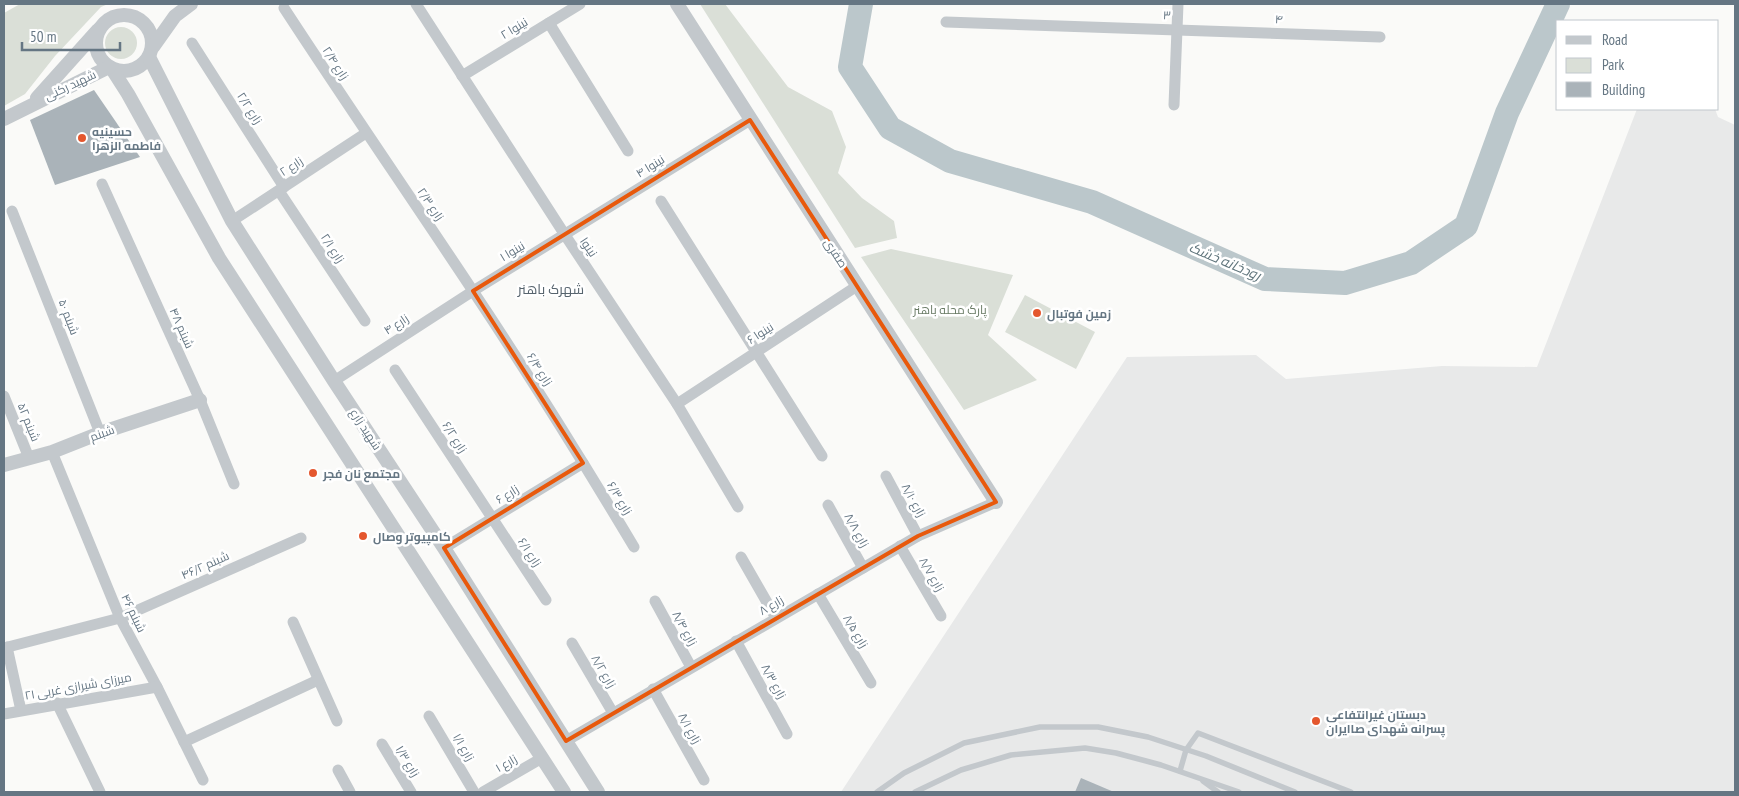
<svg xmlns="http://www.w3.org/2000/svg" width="1739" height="796" font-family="'PT Sans Narrow',Cairo,sans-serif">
<rect width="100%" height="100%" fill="#fafaf8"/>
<!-- built -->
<polygon fill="#e8e9e9" points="1637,109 1715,109 1718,117 1735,125 1735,792 841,792 1127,357 1256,355 1286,379 1442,366 1537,367"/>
<!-- green -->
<g fill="#dadfd7">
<polygon points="20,4 108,4 101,7 55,56 25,94 4,106 4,13"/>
<polygon points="700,4 725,4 788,87 832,111 846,147 838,173 862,198 894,221 897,238 855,248"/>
<circle cx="121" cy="43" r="16"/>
<polygon points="891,249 1013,275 988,335 1037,380 964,410 861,257"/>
<polygon points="1025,295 1095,332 1076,369 1005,332"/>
</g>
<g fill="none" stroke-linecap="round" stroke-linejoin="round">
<!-- river -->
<polyline stroke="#bbc7cb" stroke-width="24" points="861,4 850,67 890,128 950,161 1092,202 1265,279 1345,283 1411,263 1466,226 1507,113 1558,4"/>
</g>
<!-- building -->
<g fill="#aab3b9">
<polygon points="94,90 140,157 55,185 30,120"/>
<polygon points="1081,778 1114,792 1075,792"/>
</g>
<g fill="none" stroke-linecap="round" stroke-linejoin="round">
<!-- service -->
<g stroke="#c3c8cc" stroke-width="5.5">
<polyline points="1180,771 1186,750 1198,733 1351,792"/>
<polyline points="1203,781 1218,792"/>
<polyline points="877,792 904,773 964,743 1040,727 1098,727 1148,737 1206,756 1295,792"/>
<polyline points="915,792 961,770 1011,755 1085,748 1116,753 1161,765 1239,792"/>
</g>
<!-- minor -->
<g stroke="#c3c8cc" stroke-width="11">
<polyline points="416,4 565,235 677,404 738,507"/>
<path d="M284 8C346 103 410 196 473 291 529 375 582 460 634 547"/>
<polyline points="946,22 1380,37"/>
<polyline points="549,23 628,151"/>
<polyline points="192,43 284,187"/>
<polyline points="462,76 580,4"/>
<polyline points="1174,105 1178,4"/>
<polyline points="102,184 200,400 234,484"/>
<polyline points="279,191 365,321"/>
<polyline points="661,201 822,456"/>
<polyline points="12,211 100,433"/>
<polyline points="232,221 366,133"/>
<polyline points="395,370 546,600"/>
<polyline points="334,381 473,291 750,120"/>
<polyline points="4,396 29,458"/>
<polyline points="677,404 857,286"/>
<polyline points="52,452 120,618 157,687 203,780"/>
<polyline points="886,476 918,536"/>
<polyline points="828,505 863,568"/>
<polyline points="900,546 941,616"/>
<polyline points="444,548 583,463"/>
<polyline points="741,557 776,618"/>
<polyline points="818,594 871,683"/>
<polyline points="655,601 691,667"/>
<polyline points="293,622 337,721"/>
<polyline points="736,641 787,734"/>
<polyline points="572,643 613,713"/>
<polyline points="7,647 20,706"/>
<polyline points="4,648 120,618 301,538"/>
<polyline points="653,689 704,780"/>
<polyline points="57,703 100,792"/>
<polyline points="4,714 157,687"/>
<polyline points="429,716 474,792"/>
<polyline points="566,741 918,536 996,502"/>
<polyline points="184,742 318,680"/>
<polyline points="382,744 411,792"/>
<polyline points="338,770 350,792"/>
<polyline points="483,792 542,758"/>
</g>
<!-- tertiary -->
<g stroke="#c3c8cc" stroke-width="14">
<polyline points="677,4 996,502"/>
<circle cx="124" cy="43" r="28"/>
<polyline points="153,47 175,16 191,4"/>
<polyline points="149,57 232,221 334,381 444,548 598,792"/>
<polyline points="112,69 128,94 219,258 564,792"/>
<polyline points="37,98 98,30"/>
<polyline points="4,119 109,67"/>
<polyline points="4,465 52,452 100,433 200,400"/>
</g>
</g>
<!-- marked area -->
<path fill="none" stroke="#e8590c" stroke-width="4" stroke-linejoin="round" d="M750 120 996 502 918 536 566 741 444 548 583 463 473 291Z"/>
<!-- markers -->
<g fill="#e4572e" stroke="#fff" stroke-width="2">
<circle cx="82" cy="138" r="5"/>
<circle cx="1037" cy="313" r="5"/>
<circle cx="313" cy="473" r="5"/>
<circle cx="363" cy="536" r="5"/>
<circle cx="1316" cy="721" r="5"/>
</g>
<g text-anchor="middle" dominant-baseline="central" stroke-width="5" stroke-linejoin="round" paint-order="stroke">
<!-- street labels -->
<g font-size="12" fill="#657683" stroke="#fff">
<text transform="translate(1167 15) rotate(2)">۳</text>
<text transform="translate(1279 19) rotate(2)">۴</text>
<text transform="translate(514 28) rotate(-31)">۲ نینوا</text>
<text transform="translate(336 63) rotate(57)">۲/۴ زارع</text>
<text transform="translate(70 85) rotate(-25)">شهید رکنی</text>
<text transform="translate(250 108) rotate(57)">۲/۲ زارع</text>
<text transform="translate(291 166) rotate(-33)">۲ زارع</text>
<text transform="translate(650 166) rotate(-32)">۴ نینوا</text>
<text transform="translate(431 204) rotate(56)">۲/۳ زارع</text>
<text transform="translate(589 247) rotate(56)">نینوا</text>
<text transform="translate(333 248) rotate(57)">۲/۱ زارع</text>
<text transform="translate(512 251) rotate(-31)">۱ نینوا</text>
<text transform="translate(836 253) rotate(57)">صفری</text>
<text transform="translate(69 317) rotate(69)">۵۰ شبنم</text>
<text transform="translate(396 324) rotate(-33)">۴ زارع</text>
<text transform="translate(182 328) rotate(66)">۴۸ شبنم</text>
<text transform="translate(760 333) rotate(-33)">۶ نینوا</text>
<text transform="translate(540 369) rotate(57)">۶/۴ زارع</text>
<text transform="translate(29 422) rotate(68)">۵۲ شبنم</text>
<text transform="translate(366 429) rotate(57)">شهید زارع</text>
<text transform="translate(102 433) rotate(-20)">شبنم</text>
<text transform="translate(455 437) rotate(57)">۶/۲ زارع</text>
<text transform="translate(507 494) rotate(-32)">۶ زارع</text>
<text transform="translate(620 498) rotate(59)">۶/۳ زارع</text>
<text transform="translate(914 500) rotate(61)">۸/۱۰ زارع</text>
<text transform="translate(857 530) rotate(61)">۸/۸ زارع</text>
<text transform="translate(530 552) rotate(57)">۶/۱ زارع</text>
<text transform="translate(205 565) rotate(-24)">۴۶/۲ شبنم</text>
<text transform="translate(932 574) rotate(60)">۸/۷ زارع</text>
<text transform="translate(771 605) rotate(-30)">۸ زارع</text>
<text transform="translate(134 613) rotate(64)">۴۶ شبنم</text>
<text transform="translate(685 628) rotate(61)">۸/۴ زارع</text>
<text transform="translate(856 631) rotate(59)">۸/۵ زارع</text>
<text transform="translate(604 671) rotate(60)">۸/۲ زارع</text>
<text transform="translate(774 681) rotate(61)">۸/۳ زارع</text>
<text transform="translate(78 686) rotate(-10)">۲۱ میرزای شیرازی غربی</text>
<text transform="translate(690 728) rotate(61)">۸/۱ زارع</text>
<text transform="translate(464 747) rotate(60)">۱/۱ زارع</text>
<text transform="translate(408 761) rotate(59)">۱/۳ زارع</text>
<text transform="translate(506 763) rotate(-30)">۱ زارع</text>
</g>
<!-- poi labels -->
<g font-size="12" font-weight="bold" fill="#657683" stroke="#fff" text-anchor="start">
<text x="92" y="131">حسینیه<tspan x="92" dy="14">فاطمه الزهرا</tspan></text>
<text x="1047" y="313">زمین فوتبال</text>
<text x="323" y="473">مجتمع نان فجر</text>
<text x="373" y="536">کامپیوتر وصال</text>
<text x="1326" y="714">دبستان غیرانتفاعی<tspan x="1326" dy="14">پسرانه شهدای صاایران</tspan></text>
</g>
<!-- park labels -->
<g font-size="12" fill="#687a64" stroke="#fff">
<text x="950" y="309">پارک محله باهنر</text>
</g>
<!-- water labels -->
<g font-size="14" font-style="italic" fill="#60757c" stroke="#fff">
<text transform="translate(1225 261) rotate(23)">رودخانه خشک</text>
</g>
<!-- neighbourhood labels -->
<g font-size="14" fill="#57646e" stroke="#fff">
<text x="551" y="289">شهرک باهنر</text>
</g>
</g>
<!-- border -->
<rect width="1739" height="796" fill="none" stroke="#657683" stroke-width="10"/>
<!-- legend -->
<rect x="1556" y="20" width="162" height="90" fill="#ffffff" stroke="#c1c8cd"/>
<rect x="1566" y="36" width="25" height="8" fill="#c3c8cc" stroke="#c1c8cd"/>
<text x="1602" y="45" font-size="15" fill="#657683">Road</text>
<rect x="1566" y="58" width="25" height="15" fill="#dadfd7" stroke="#c1c8cd"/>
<text x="1602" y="70" font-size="15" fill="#657683">Park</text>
<rect x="1566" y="82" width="25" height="15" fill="#aab3b9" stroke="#c1c8cd"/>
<text x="1602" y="95" font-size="15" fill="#657683">Building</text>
<!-- scale -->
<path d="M22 42v8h98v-8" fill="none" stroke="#657683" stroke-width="2.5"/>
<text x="30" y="42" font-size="15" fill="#657683" stroke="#ffffff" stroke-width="4" paint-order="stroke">50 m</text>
</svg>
